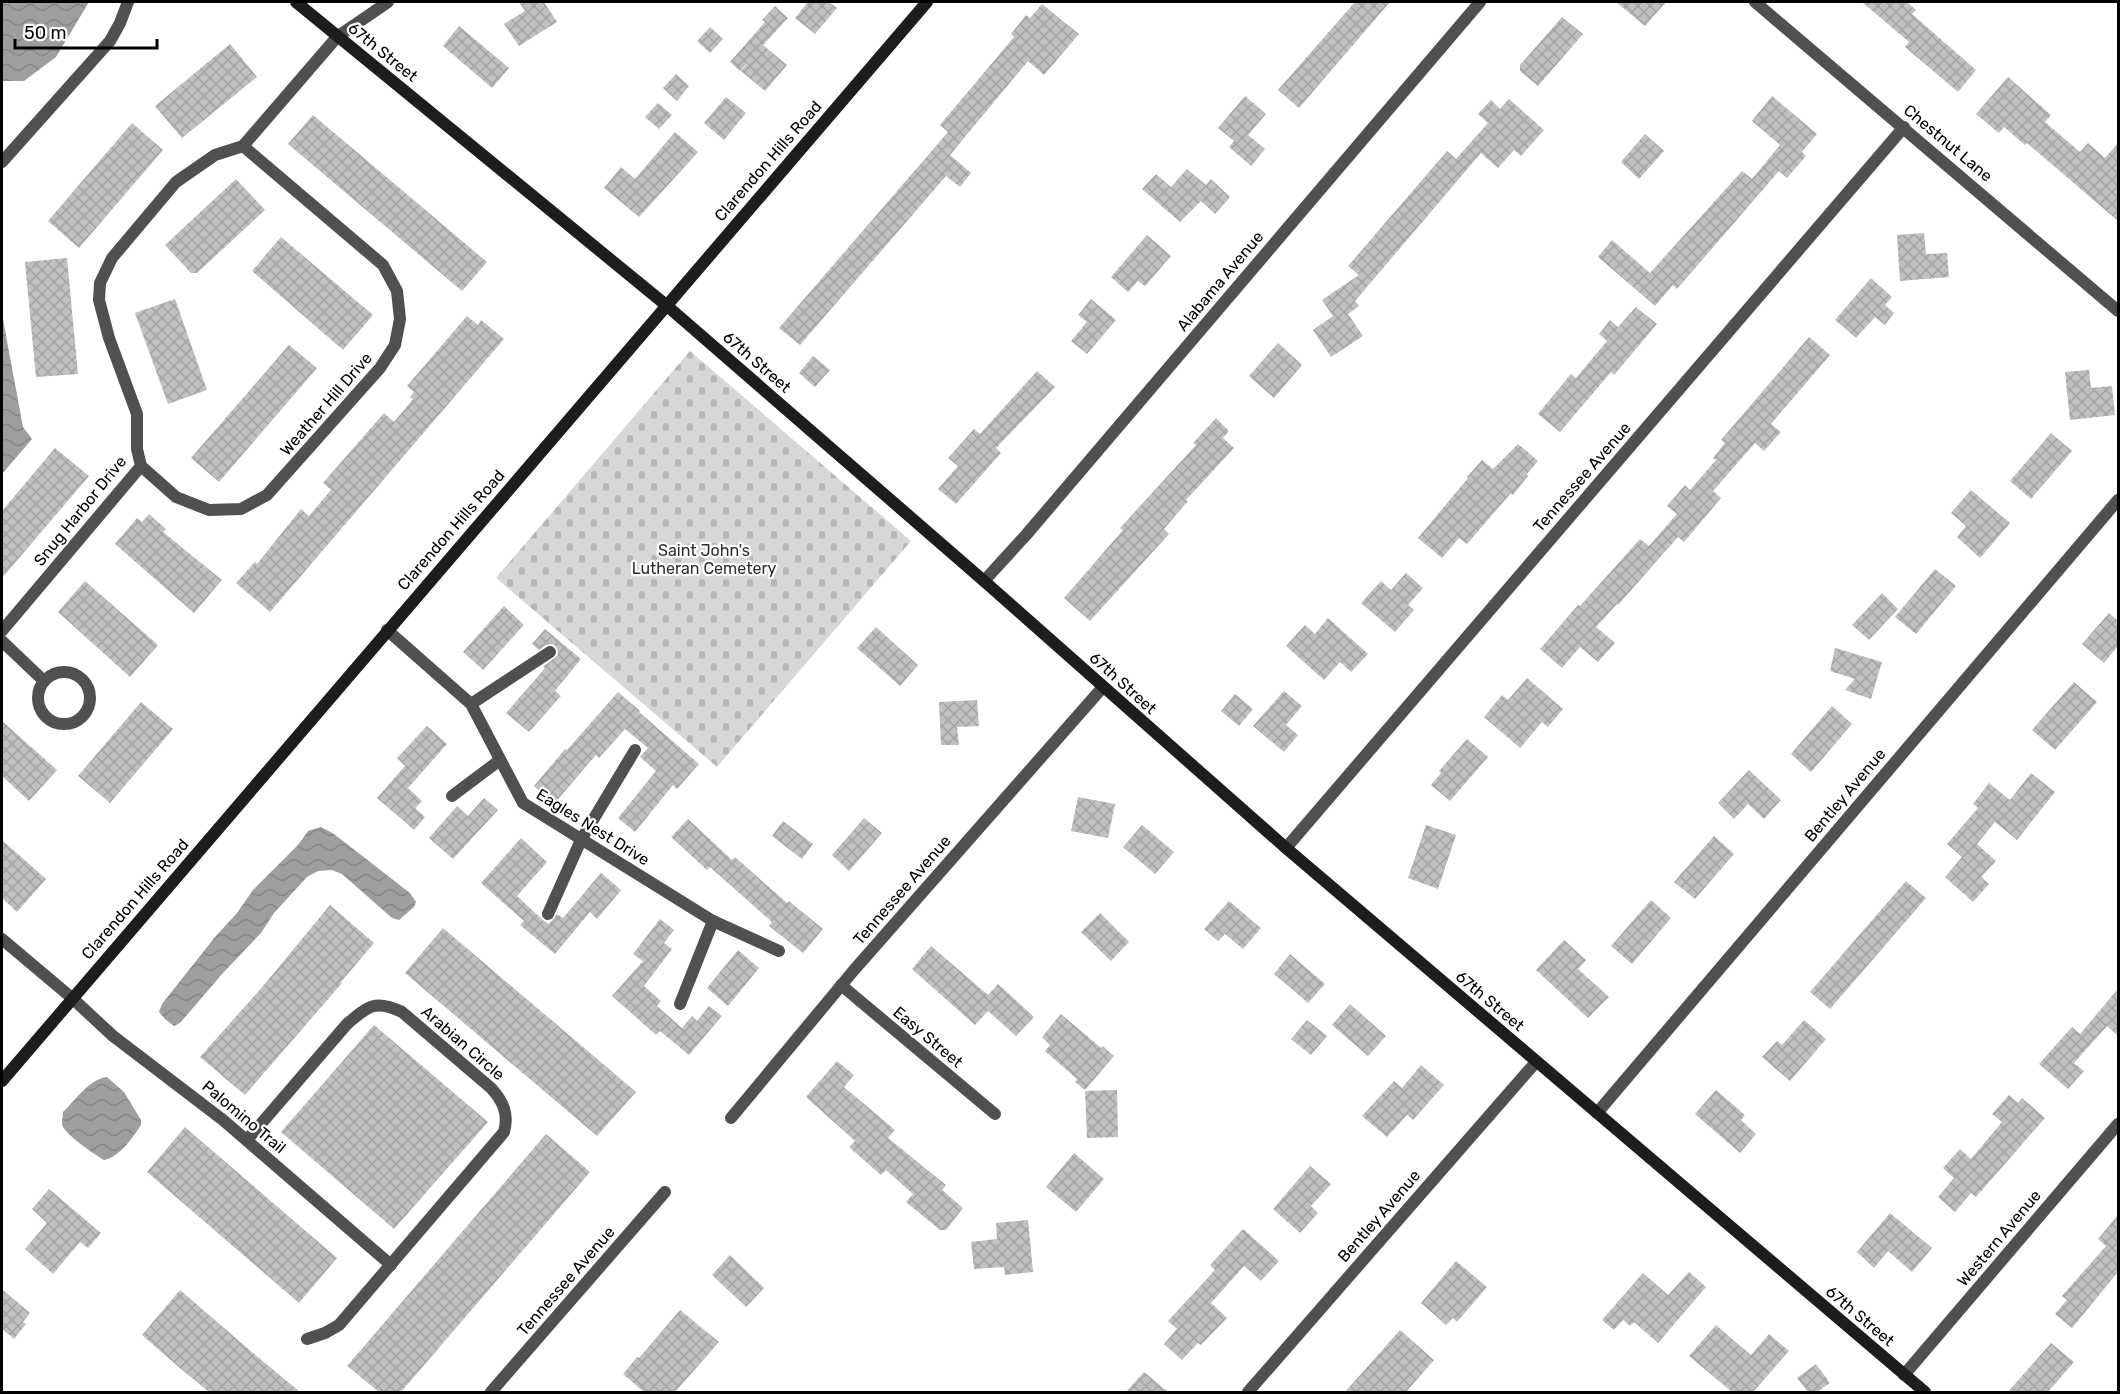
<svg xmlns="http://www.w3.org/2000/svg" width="2120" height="1394" font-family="Rubik,sans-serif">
<defs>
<pattern id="cemetery-stones" width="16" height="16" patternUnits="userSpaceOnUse" patternTransform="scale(1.5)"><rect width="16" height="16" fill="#d7d7d7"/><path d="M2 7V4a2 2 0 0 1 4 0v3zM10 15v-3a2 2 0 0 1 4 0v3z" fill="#b7b7b7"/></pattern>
<pattern id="water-waves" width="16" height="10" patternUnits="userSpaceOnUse" patternTransform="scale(1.5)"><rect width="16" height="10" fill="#9e9e9e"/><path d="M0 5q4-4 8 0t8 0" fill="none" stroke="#868686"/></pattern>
<pattern id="building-cross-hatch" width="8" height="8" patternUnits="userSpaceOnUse" patternTransform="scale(1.5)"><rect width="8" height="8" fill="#c0c0c0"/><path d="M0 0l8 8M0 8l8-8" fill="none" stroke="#a3a3a3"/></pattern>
</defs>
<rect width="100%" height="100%" fill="#fff"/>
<!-- cemetery -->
<polygon fill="url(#cemetery-stones)" points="690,351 911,541 717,767 496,578"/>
<!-- water -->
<g fill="url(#water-waves)">
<polygon points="2,2 89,2 56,57 24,81 2,81"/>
<polygon points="2,314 23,427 32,439 2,474"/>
<polygon points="321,827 334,834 410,893 416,902 414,907 399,920 392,918 342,874 332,870 318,871 307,877 274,913 261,933 223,973 180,1023 174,1026 165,1019 159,1012 162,1004 215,937 237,913 253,890 298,845 308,831"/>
<path d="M107 1077 124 1092 141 1120V1125C133 1137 120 1157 104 1160 94 1154 69 1137 63 1127 61 1122 63 1117 63 1112 75 1101 89 1079 107 1077Z"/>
</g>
<!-- building -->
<g fill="url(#building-cross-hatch)">
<polygon points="519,2 544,2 557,22 519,46 504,24 525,11"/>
<polygon points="808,2 829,2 837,8 815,34 795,18"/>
<polygon points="1355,2 1390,2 1299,108 1278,90"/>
<polygon points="1616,2 1666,2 1645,26"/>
<polygon points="1862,2 1907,2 1916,10 1912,14 1976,70 1958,92 1905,47 1909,42"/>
<polygon points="1042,4 1079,34 1044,75 1028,61 950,155 971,173 960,187 946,176 800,345 779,328 948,132 940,125 1014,37 1011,34 1026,15 1030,18"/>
<polygon points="775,6 788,18 763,45 787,65 765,91 741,71 753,57 740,71 730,62 765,22 762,20"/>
<polygon points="1562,17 1583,34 1538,86 1520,71 1520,65"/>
<polygon points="459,26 509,68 492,88 443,46"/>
<polygon points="710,27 723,39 710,53 697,41"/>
<polygon points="230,44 257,77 182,138 155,106"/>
<polygon points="676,74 689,86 677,101 663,88"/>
<polygon points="2008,77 2051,115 2045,122 2080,152 2088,143 2105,158 2118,143 2118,221 2027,143 2025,145 2004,127 1999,133 1976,114"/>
<polygon points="1245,96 1266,114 1248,135 1265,149 1251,166 1229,147 1234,141 1218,128"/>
<polygon points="1772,96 1817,134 1802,152 1806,156 1787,178 1779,171 1677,289 1673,285 1655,306 1598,257 1612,240 1650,273 1742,171 1752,179 1780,145 1752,121"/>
<polygon points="726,97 746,113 724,140 704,123"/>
<polygon points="1509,99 1544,130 1521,156 1514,150 1498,168 1481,153 1355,301 1359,306 1348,314 1363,336 1331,357 1313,330 1333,316 1322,300 1359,275 1348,266 1447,151 1456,159 1488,123 1478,114 1491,100 1500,109"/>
<polygon points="658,103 672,115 659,129 645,117"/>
<polygon points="313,115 487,262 462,291 288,144"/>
<polygon points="132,123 163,150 79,248 48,221"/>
<polygon points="675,132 698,152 639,217 604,188 621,167 635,179"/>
<polygon points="1645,134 1664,151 1639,179 1621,162"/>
<polygon points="1187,169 1206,185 1211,179 1230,197 1215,214 1201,201 1180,222 1142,189 1156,174 1171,187"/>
<polygon points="236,179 265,210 197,273 191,273 165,245"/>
<polygon points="1924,233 1926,254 1947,253 1949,277 1900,281 1897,235"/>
<polygon points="1147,235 1171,256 1145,286 1138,281 1128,292 1111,277"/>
<polygon points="281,237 373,315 343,350 252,271"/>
<polygon points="67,258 78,374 36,377 25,262"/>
<polygon points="1871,278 1892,297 1885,305 1894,313 1885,325 1875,317 1856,338 1835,320"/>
<polygon points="175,299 207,390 168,404 135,313"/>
<polygon points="1091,299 1116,320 1087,354 1071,341 1087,322 1078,315"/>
<polygon points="1636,307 1657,324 1614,375 1611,372 1560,432 1538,414 1571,374 1576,378 1607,341 1599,334 1610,320 1618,327"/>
<polygon points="467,316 478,325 481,320 504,339 270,612 236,583 255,562 257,564 301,509 309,516 331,490 323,483 384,413 394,422 413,399 410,397 414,392 407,386"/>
<polygon points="1809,337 1830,355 1771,424 1781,432 1764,451 1755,443 1713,491 1721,498 1684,542 1678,537 1618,605 1617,604 1596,627 1615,643 1598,662 1580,647 1562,668 1540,649 1578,605 1580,606 1640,539 1649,546 1677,514 1667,506 1685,485 1690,490 1716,460 1713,458 1725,443 1721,440"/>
<polygon points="1278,343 1302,365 1274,398 1249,376"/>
<polygon points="289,345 317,368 219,482 191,458"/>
<polygon points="813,356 830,370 815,387 799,373"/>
<polygon points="2089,370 2091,388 2112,386 2115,415 2070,420 2065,372"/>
<polygon points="1037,371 1055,387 996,448 1001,453 956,504 938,489 958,466 948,458 974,429 980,434"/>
<polygon points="1216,418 1229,431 1223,438 1234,448 1186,500 1188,501 1164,529 1169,534 1090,621 1064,598 1123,530 1120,528 1196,445 1193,443"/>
<polygon points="2051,433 2072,451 2031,499 2010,481"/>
<polygon points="1518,444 1538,461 1527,474 1528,476 1513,495 1511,493 1467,544 1459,538 1442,558 1418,538 1468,478 1467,477 1482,460 1493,469"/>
<polygon points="55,448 89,476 2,578 2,511"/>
<polygon points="1971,490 2010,523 1980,558 1957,537 1966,526 1951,513"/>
<polygon points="149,514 166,529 163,532 222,580 194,613 115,544 137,518 142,522"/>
<polygon points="1935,569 1956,586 1916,634 1895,617"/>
<polygon points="1406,573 1423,588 1408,605 1414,610 1395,632 1361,603 1381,581 1391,590"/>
<polygon points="85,581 158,645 130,677 58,612"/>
<polygon points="1882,593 1898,609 1869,640 1852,625"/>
<polygon points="504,606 524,625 483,670 463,652"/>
<polygon points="2109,613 2118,621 2118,646 2104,663 2082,644"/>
<polygon points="1328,618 1368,654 1351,672 1340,662 1324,680 1286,646 1305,625 1315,634"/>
<polygon points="876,627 918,665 900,686 857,648"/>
<polygon points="545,629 581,659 555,691 561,696 529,732 506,713 545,668 543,667 558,655 557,648 553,644 546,645 539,650 532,644"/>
<polygon points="1835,648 1882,662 1871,699 1845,690 1855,679 1830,671"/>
<polygon points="1527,678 1563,709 1548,727 1542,722 1520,748 1484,717 1502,695 1508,700"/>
<polygon points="2074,682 2097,702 2055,750 2032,730"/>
<polygon points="1284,691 1302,706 1286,725 1298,735 1284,752 1253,726"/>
<polygon points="618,692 640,711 639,712 699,764 677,789 673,785 635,832 618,818 656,771 640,757 648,748 625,729 599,758 596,755 554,804 534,786 565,749 567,750"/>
<polygon points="1235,694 1253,709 1239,726 1221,711"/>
<polygon points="977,700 979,726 957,727 959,745 941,745 939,702"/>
<polygon points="141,702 173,729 110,803 78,776"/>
<polygon points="1832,706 1852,724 1811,772 1791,754"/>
<polygon points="2,721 57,770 29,801 2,776"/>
<polygon points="427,726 447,744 408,788 422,801 415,808 425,817 414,830 377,798 405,766 397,758"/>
<polygon points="1467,739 1488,757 1450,801 1431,785 1441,773 1439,771"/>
<polygon points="1749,770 1781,800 1764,819 1748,804 1734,819 1718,803"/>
<polygon points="2031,773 2055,792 2017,840 1995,822 1977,844 1996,861 1981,877 1989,884 1973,902 1945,877 1962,857 1947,844 1978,808 1973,804 1989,783 2010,800"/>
<polygon points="1078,797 1115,804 1108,838 1071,831"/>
<polygon points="484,798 498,810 453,859 429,838 457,806 468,816"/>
<polygon points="864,818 882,833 849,871 832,855"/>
<polygon points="688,819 732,860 735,857 787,903 789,901 823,929 803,953 769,926 772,922 710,867 707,870 671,837"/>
<polygon points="783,821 813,844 802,859 772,836"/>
<polygon points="1142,825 1174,852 1155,874 1123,847"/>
<polygon points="1426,825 1456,835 1438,889 1408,878"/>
<polygon points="1714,836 1734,854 1695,899 1674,882"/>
<polygon points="521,838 547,862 517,896 544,921 549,924 557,914 563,918 601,873 621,890 597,919 590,912 555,954 520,925 524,921 481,883"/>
<polygon points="2,840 46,879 17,912 2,898"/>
<polygon points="1906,881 1926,898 1830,1009 1810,992"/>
<polygon points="1651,900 1671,918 1632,964 1611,946"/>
<polygon points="1229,901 1261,928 1243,949 1225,934 1218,941 1204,929"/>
<polygon points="330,905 374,943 341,982 342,983 245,1095 200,1057 264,985"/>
<polygon points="1100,913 1129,942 1111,961 1081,932"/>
<polygon points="660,919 674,930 664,943 672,949 644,986 661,1001 657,1006 682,1028 692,1016 697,1021 709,1006 722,1016 689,1055 660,1031 656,1035 612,996 643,961 633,954"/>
<polygon points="443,928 636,1092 597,1136 405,973"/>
<polygon points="1564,940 1586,960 1578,969 1609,997 1588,1018 1536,970"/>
<polygon points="931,946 988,995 998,984 1034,1017 1016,1036 988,1011 975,1025 912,969"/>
<polygon points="738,950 759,968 728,1006 707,988"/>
<polygon points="1290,954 1325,984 1308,1003 1274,974"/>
<polygon points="2118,989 2118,1036 2107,1026 2074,1063 2084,1071 2068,1089 2039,1064 2072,1027 2080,1034"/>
<polygon points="1350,1004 1386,1036 1368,1056 1332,1025"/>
<polygon points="1061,1014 1101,1048 1103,1046 1114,1056 1085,1090 1075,1082 1077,1079 1045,1051 1050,1045 1042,1037"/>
<polygon points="1307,1020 1327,1036 1311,1055 1291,1039"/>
<polygon points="1804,1020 1826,1039 1790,1081 1762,1057 1777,1041 1782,1045"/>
<polygon points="374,1025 488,1122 394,1229 281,1132"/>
<polygon points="837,1061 854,1075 844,1087 895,1130 888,1138 946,1185 942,1190 963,1208 946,1230 940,1230 906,1202 913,1194 886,1170 881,1175 849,1147 855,1141 806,1097"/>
<polygon points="1421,1065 1444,1085 1413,1120 1407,1115 1387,1137 1362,1116 1394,1081 1402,1088"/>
<polygon points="1117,1090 1118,1137 1087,1138 1085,1091"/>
<polygon points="1716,1090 1745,1115 1741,1120 1756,1134 1740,1153 1695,1114"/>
<polygon points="2009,1095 2018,1103 2022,1098 2045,1118 1976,1197 1971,1193 1955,1212 1938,1197 1954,1178 1943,1168 1960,1149 1971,1159 2002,1122 1992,1114"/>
<polygon points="185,1127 337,1258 299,1303 147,1172"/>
<polygon points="546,1134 590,1172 401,1392 379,1392 347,1366"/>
<polygon points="1074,1153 1104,1179 1076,1212 1046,1187"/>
<polygon points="1310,1166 1331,1184 1311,1206 1318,1213 1300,1233 1273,1209"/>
<polygon points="49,1189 101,1233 88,1248 80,1242 53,1274 25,1249 47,1223 32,1209"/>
<polygon points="1890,1213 1932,1248 1912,1272 1888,1251 1874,1268 1857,1252"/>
<polygon points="2118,1215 2118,1272 2072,1328 2055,1314 2067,1300 2062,1296 2106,1246 2098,1239"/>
<polygon points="1028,1220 1033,1272 1005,1275 1004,1267 974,1269 971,1242 997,1239 996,1223"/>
<polygon points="1243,1229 1279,1261 1261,1281 1244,1266 1211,1303 1227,1318 1201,1345 1198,1343 1182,1360 1164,1344 1177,1329 1168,1321 1215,1270 1210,1265"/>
<polygon points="730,1255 764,1288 746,1307 712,1275"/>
<polygon points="1456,1261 1487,1287 1457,1322 1453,1318 1446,1325 1421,1303"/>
<polygon points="1689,1272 1706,1287 1658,1343 1634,1322 1630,1326 1623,1320 1614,1330 1602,1320 1643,1273 1668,1295"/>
<polygon points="2,1289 30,1313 23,1322 26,1324 14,1339 2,1329"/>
<polygon points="180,1290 259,1358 300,1392 209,1392 181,1369 142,1335"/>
<polygon points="680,1310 719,1342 675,1392 644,1392 623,1374 637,1357 639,1358"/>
<polygon points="1716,1325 1751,1355 1769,1334 1789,1351 1753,1392 1732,1392 1689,1356"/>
<polygon points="1400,1330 1434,1360 1406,1392 1345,1392"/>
<polygon points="2051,1343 2074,1362 2048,1392 2008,1392"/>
<polygon points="1816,1364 1830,1383 1817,1392 1808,1392 1797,1378"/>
<polygon points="1144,1372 1168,1392 1126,1392"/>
</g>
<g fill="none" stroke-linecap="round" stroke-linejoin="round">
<!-- street -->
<g stroke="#505050" stroke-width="12">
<polyline points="1755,2 2118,311"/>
<polyline points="2,162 110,41 120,23 128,2"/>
<polyline points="141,466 176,497 209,510 241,509 267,495 380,368 395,345 400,319 397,291 383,265 243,146"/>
<polyline points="984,581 1026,535 1480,2"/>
<polyline points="387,630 471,704 523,803 713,921 779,951"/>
<polyline points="2,631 141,466 137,449 137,414 109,338 99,300 100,283 112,258 176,182 215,155 243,146 337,37 388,2"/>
<polyline points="2,641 44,681"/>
<circle cx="64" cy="698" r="26"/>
<polyline points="471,704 550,652"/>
<polyline points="452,796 500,760"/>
<polyline points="1286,848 1904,127"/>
<polyline points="548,914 581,840 635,750"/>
<polyline points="2,939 72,998 113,1036 223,1120 391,1265"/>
<polyline points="841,985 995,1114"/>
<polyline points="680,1004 713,921"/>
<polyline points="1597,1113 2118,500"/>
<polyline points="731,1118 854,970 1103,687"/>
<path d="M247 1140 347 1024C368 1006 375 999 402 1012L491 1088C503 1101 509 1114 504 1132L339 1325 325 1333 307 1339"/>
<polyline points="1904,1375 2118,1124"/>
<polyline points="491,1392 665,1192"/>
<polyline points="1248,1392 1536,1062"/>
</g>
<!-- secondary -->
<g stroke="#1d1d1d" stroke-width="12">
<polyline points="296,2 666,305 984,581 1286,848 1925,1392"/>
<polyline points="2,1081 927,2"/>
</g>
</g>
<g text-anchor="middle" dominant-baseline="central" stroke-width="4.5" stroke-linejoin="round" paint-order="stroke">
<!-- street labels -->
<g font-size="16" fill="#000" stroke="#fff">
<text transform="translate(383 52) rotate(39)">67th Street</text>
<text transform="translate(1948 143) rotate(40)">Chestnut Lane</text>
<text transform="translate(768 161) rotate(-49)">Clarendon Hills Road</text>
<text transform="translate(1220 281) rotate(-50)">Alabama Avenue</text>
<text transform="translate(757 362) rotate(41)">67th Street</text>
<text transform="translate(326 404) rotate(-49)">Weather Hill Drive</text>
<text transform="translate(1582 477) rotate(-49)">Tennessee Avenue</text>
<text transform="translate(80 511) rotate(-51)">Snug Harbor Drive</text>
<text transform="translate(451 530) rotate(-49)">Clarendon Hills Road</text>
<text transform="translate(1123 683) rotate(42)">67th Street</text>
<text transform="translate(1845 795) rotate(-50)">Bentley Avenue</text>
<text transform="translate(593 827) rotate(32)">Eagles Nest Drive</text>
<text transform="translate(902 890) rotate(-49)">Tennessee Avenue</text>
<text transform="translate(135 899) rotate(-49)">Clarendon Hills Road</text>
<text transform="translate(1490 1001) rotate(40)">67th Street</text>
<text transform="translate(928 1037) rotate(40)">Easy Street</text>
<text transform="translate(463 1043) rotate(41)">Arabian Circle</text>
<text transform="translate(244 1117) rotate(40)">Palomino Trail</text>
<text transform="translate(1379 1216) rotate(-49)">Bentley Avenue</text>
<text transform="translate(1999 1238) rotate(-50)">Western Avenue</text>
<text transform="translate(566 1281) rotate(-49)">Tennessee Avenue</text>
<text transform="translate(1860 1316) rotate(40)">67th Street</text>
</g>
<!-- park labels -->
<g font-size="16" fill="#2e2e2e" stroke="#fff">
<text x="704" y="550">Saint John's<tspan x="704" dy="18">Lutheran Cemetery</tspan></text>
</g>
</g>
<!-- border -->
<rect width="2120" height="1394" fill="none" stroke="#000000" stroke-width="6"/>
<!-- scale -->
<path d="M15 39v9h142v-9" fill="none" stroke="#000000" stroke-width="3"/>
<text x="24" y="39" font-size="18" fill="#000000" stroke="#ffffff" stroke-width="4.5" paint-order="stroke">50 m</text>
</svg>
